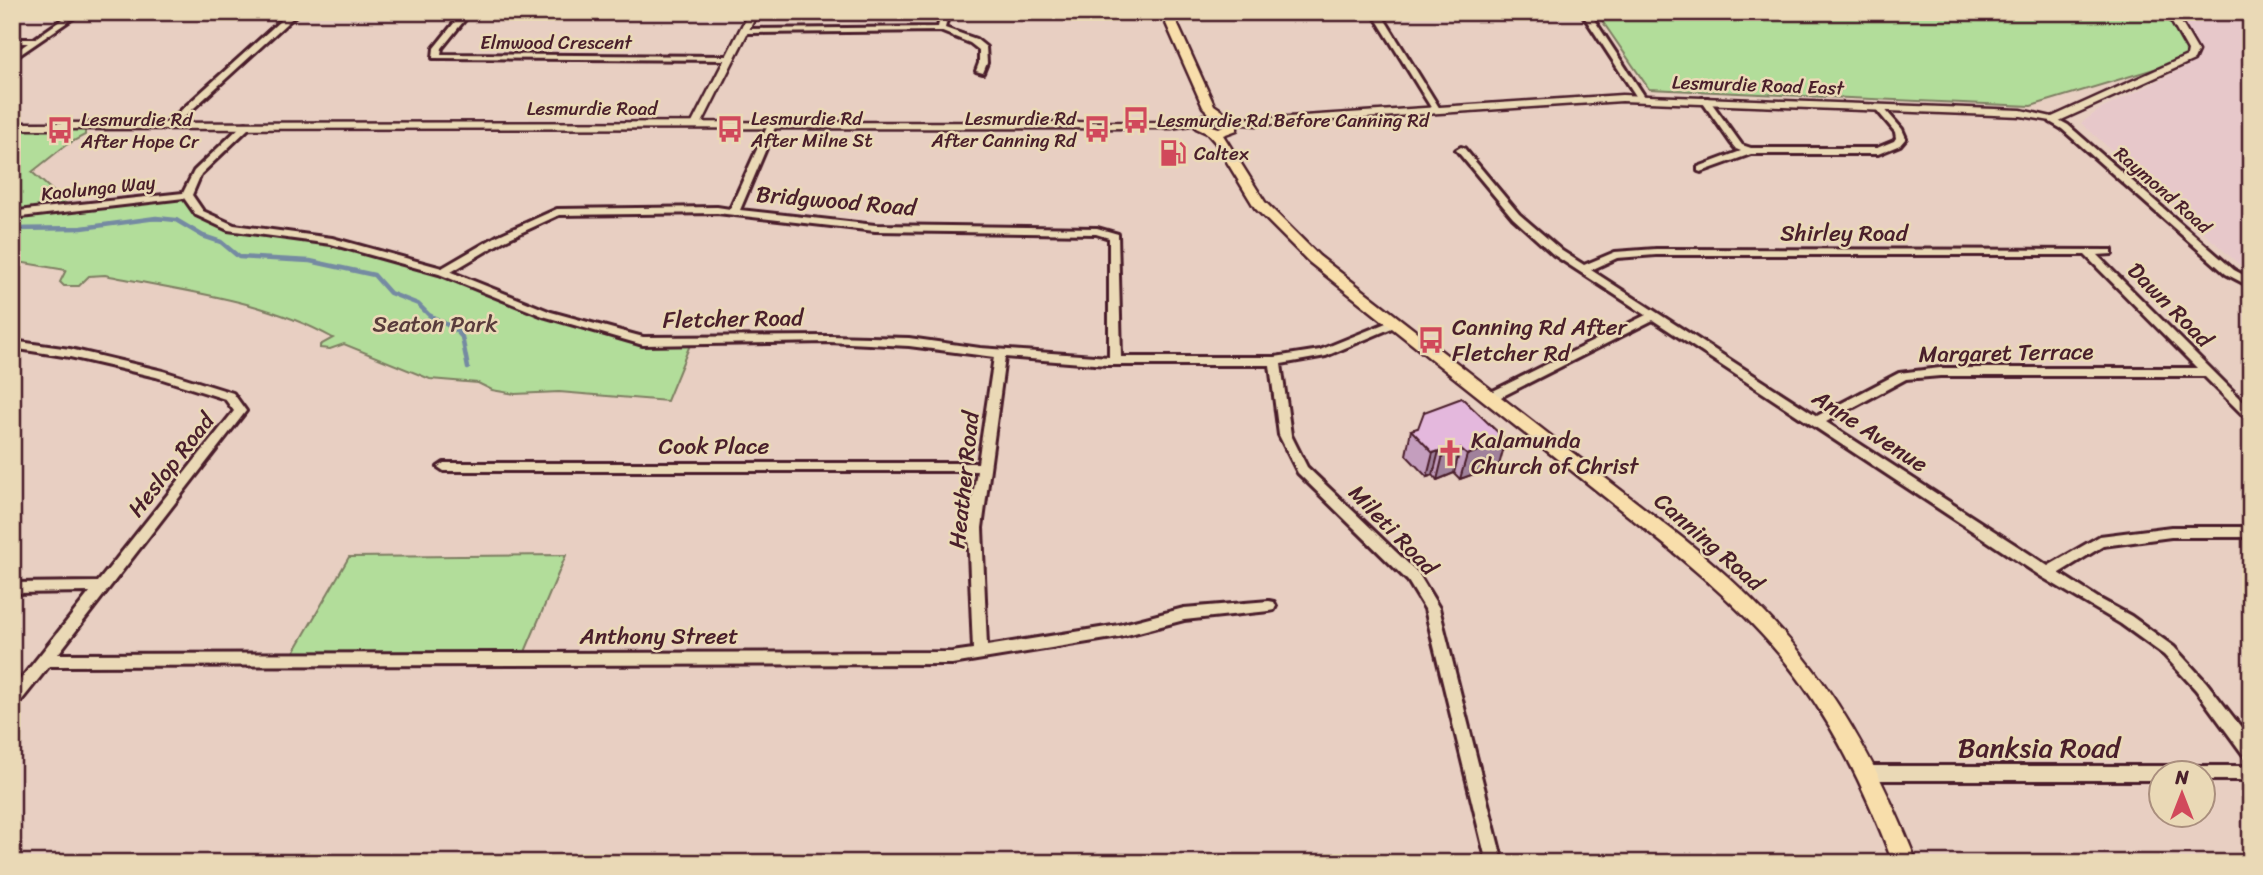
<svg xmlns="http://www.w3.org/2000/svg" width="2263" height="875" font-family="Sriracha,sans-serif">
<rect width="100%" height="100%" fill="#e8cfc2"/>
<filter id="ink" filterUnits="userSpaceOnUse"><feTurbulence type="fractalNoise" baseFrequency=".0143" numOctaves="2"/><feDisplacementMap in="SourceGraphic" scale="14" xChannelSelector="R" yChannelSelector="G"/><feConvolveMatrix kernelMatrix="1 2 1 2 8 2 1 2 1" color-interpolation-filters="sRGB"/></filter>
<g filter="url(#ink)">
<!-- built -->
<polygon fill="#e7c8ca" points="2175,12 2200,12 2251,24 2251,275 2081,123 2099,110 2189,65 2199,55"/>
<!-- green -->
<g fill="#b2dd9a" stroke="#7e7e62" stroke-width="2">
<polygon points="1596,12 2166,12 2191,58 2031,106 1649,89"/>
<path d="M12 126 85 130V135L66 145 32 172 69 206 187 195 199 213 232 228 333 241 443 272 547 314 643 341 692 340 667 401 559 392 515 394 492 390 478 383 430 379 344 344 330 349 320 348V345L333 338C264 299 182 291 105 275L89 276 79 286H64L60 282 66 270 12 261Z"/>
<polygon points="566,555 522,659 290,659 349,557"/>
</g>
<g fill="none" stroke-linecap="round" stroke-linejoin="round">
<!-- stream-far1 -->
<polyline stroke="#758aa2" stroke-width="3.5" points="151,219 163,219"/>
<!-- stream -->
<polyline stroke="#758aa2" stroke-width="4.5" points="12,229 82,228 156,218 176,220 203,236 221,242 239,257 310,261 374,275 390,293 418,304 429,315 455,329 462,337 468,368"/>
<defs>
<g id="minor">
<polygon points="73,12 82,12 12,60 12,54 28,43 12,43 12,39 34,39"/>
<polygon points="290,12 299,12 172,128 166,128 166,124"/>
<polygon points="463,12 471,12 442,48 441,54 730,56 734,58 730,60 433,58 434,48"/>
<polygon points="941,12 949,12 945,28 976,39 986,47 987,63 983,73 976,71 979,63 979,50 970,43 940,31 744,33 740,31 744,29 938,27"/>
<polygon points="1372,12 1380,12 1440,109 1439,111 1432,109"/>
<polygon points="1581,12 1589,12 1645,97 1644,99 1638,99"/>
<polygon points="2227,12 2240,12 2251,15 2251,20"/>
<polygon points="1702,98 1708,98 1742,145 1751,148 1877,148 1894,141 1896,138 1895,132 1875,108 1879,105 1882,106 1902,129 1906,138 1900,145 1878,154 1751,154 1701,172 1698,171 1698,167 1741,151 1736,149 1731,143 1701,100"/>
<polygon points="2053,117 2068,125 2234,270 2251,279 2251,287 2226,274 2062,129 2050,122 2050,118"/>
<path d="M772 122 776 125 740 210 875 225 1097 228 1118 234 1121 357H1275L1320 350 1391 321H1399L1401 323 1399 325 1326 356 1281 364 1291 435 1307 467 1418 573 1439 608 1503 863H1487L1425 609 1408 581 1298 473 1279 435 1270 365H1107L1005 357 982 528 987 646 1119 625 1184 608 1269 601 1274 602 1276 606 1274 610 1269 611 1184 620 1119 637 952 664 49 666 17 706 12 708V690L90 592 12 593V583L98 582 234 411 225 399 156 377 70 357 12 348V341L70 349 163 371 233 393 246 411 58 654 952 652 973 649 968 528 977 471H444L438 467 444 463H978L994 357 909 346 829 342 643 345 543 316 439 274 331 244 228 230 196 215 184 198 12 218V212L34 209 183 193 194 171 243 124 246 123 250 126 249 128 201 174 192 195 203 211 234 225 332 238 442 268 497 236 557 209 717 207 730 209 768 125ZM717 213 875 231 1096 234 1109 238V357L980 348 909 338 829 336 643 337 551 312 451 272 505 240 559 215Z"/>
<path d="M1461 147 1464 148 1519 214 1562 251 1584 265 1615 252 1656 249 2112 250V254L2097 255 2251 409V420L2247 419 2204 376H1940L1906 379 1826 422 2048 566 2100 536 2171 527H2251V537H2171L2103 546 2059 573 2098 598 2131 616 2174 647 2206 682 2251 740V759L2245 757 2196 690 2164 655 2121 624 2042 577 1653 320 1495 400H1487L1485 397 1487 394 1646 315 1554 255 1513 218 1458 152 1456 150ZM1656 255H2085L2197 368H1940L1899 373 1817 416 1591 270 1617 258Z"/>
<polygon points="1869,766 2251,766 2251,780 2204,780 2204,774 2162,774 2162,780 1869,780 1863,778 1861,773 1863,768"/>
</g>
<g id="tertiary">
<polygon points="749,12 758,12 701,125 692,127 691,125"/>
<polygon points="2166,12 2175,12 2198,51 2194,60 2057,122 2021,116 1622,101 1257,125 1229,123 1224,120 1229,117 1257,119 1622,95 2021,110 2052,117 2187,56 2188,51"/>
</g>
<polygon id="secondary" points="1200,118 1204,119 1204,123 1171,128 12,129 12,123 1171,122"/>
<path id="primary" d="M1161 12H1172L1214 105 1237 121V130L1223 135 1265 202 1319 256 1685 540C1803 636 1861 722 1917 863H1893C1865 788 1831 717 1780 655 1725 589 1657 539 1591 486 1497 411 1403 337 1309 262L1255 208 1215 142 1207 133 1196 128V118L1209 113 1203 107ZM1211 121H1219L1225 125 1219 128 1208 125 1207 123Z"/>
</defs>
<!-- minor casing -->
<use href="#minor" stroke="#4a1f2b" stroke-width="6"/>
<!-- tertiary casing -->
<use href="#tertiary" stroke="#4a1f2b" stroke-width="5"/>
<!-- secondary casing -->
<use href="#secondary" stroke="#4a1f2b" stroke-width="5"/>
<!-- primary casing -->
<use href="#primary" stroke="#4a1f2b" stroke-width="5"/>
<!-- minor -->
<use href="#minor" fill="#ead9b6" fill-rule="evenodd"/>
<!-- tertiary -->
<use href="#tertiary" fill="#ead9b6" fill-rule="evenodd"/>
<!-- secondary -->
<use href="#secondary" fill="#ead9b6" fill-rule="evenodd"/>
<!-- primary -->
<use href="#primary" fill="#f8deab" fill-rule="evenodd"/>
</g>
<!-- wall -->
<polygon fill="#c49ebe" stroke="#4a1f2b" stroke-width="2" points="1418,428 1499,465 1460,479 1454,473 1437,480 1433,475 1427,477 1406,455 1411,430"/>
<!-- shaded-wall -->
<g fill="#a0819b" stroke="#4a1f2b" stroke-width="2">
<polygon points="1506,440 1499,465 1460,479 1467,455"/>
<polygon points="1460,449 1454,473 1437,480 1443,455"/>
<polygon points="1439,451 1433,475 1427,477 1433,453"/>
</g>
<!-- building -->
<polygon fill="#e4b8dd" stroke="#4a1f2b" stroke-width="2" points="1462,398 1506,440 1467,455 1460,449 1443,455 1439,451 1433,453 1411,430 1418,428 1424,412"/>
</g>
<!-- icons -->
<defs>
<symbol id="bus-bare" viewBox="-9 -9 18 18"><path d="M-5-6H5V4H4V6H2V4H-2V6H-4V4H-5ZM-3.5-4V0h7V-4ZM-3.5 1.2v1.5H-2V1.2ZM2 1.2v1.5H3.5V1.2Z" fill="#d1495b" stroke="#ead9b6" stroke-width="2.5" paint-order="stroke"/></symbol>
<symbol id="fuel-bare" viewBox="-9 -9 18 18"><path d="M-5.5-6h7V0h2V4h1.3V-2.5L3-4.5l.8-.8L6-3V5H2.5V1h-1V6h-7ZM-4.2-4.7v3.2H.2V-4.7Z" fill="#d1495b" stroke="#ead9b6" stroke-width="2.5" paint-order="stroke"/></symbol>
<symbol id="church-bare" viewBox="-9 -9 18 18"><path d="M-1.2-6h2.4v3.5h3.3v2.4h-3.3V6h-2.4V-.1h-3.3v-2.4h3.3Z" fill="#d1495b" stroke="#ead9b6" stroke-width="2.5" paint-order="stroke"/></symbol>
</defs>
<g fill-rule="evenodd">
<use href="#bus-bare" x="1117" y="101" width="38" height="38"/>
<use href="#bus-bare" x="711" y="110" width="38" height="38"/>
<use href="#bus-bare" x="1078" y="110" width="38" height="38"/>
<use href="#bus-bare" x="41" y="111" width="38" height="38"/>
<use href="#fuel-bare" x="1154" y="134" width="38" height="38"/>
<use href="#bus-bare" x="1412" y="321" width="38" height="38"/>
<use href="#church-bare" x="1431" y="434" width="38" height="38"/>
</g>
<g text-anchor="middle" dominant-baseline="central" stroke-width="5" stroke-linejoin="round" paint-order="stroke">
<!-- far-street labels -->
<g font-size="19" fill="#4a1f2b" stroke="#ead9b6">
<text x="556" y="42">Elmwood Crescent</text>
<text transform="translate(1758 85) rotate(2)">Lesmurdie Road East</text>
<text x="592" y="108">Lesmurdie Road</text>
<text transform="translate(98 188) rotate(-6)">Kaolunga Way</text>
<text transform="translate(2163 190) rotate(41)">Raymond Road</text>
</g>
<!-- far-poi labels -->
<g font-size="19" fill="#4a1f2b" stroke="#ead9b6" text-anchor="start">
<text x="751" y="118">Lesmurdie Rd<tspan x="751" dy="22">After Milne St</tspan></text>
<text x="1076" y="118" text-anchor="end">Lesmurdie Rd<tspan x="1076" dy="22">After Canning Rd</tspan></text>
<text x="81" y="119">Lesmurdie Rd<tspan x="81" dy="22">After Hope Cr</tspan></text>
<text x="1157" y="120">Lesmurdie Rd Before Canning Rd</text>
<text x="1194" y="153">Caltex</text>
</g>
<!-- street labels -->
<g font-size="23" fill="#4a1f2b" stroke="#ead9b6">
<text transform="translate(836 201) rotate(5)">Bridgwood Road</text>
<text x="1844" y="233">Shirley Road</text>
<text transform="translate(2170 305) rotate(45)">Dawn Road</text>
<text transform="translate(733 319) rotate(-1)">Fletcher Road</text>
<text transform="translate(2006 353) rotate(-1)">Margaret Terrace</text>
<text transform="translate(1870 431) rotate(33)">Anne Avenue</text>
<text x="714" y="446">Cook Place</text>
<text transform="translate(171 465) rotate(-52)">Heslop Road</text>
<text transform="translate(964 480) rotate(-84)">Heather Road</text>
<text transform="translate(1393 530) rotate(46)">Mileti Road</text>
<text transform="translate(1709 542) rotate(41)">Canning Road</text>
<text x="659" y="636">Anthony Street</text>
</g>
<!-- park labels -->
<g font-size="23" fill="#5a3c3c" stroke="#ead9b6">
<text x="435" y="324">Seaton Park</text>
</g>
<!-- poi labels -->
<g font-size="23" fill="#4a1f2b" stroke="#ead9b6" text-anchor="start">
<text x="1452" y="327">Canning Rd After<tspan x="1452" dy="26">Fletcher Rd</tspan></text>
<text x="1471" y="440">Kalamunda<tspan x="1471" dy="26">Church of Christ</tspan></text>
</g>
<!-- near-street labels -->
<g font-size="28" fill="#4a1f2b" stroke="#ead9b6">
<text x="2039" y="747">Banksia Road</text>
</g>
</g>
<!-- margin -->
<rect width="2263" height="875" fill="none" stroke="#ead9b6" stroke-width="42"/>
<rect x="21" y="21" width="2221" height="833" fill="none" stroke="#4a1f2b" stroke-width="2.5" filter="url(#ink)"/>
<!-- north arrow -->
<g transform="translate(2182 794)"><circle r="33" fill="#ead9b6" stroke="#aa8f7e" stroke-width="2"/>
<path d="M0-5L12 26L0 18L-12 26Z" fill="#d1495b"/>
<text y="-10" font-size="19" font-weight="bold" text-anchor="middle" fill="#4a1f2b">N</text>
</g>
</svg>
